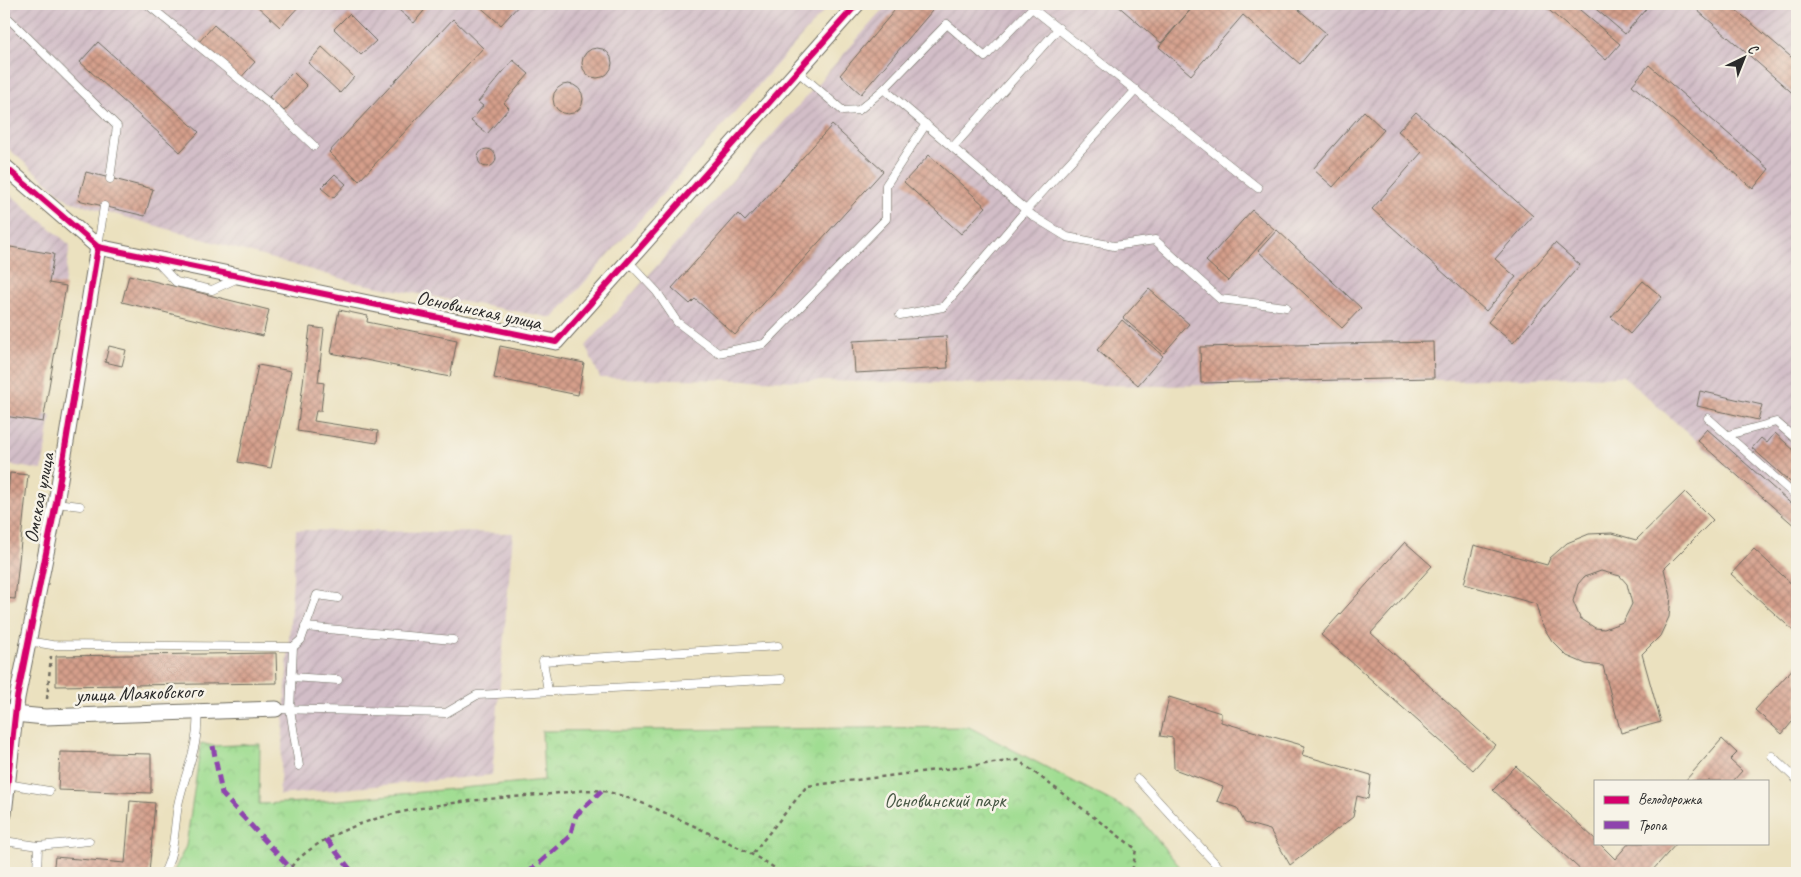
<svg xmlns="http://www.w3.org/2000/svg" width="1801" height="877" font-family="Caveat,sans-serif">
<defs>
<pattern id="industrial-furrows" width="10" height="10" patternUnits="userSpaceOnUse" patternTransform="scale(1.25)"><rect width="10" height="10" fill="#d2bdc7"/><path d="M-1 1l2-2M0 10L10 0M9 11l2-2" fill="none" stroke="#b4a3ab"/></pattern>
<pattern id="park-crowns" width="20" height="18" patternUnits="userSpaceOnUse" patternTransform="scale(1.25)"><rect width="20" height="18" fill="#a0dd92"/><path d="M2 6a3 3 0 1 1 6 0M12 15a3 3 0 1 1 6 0" fill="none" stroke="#8abe7e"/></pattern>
<pattern id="building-cross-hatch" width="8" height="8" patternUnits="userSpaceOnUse" patternTransform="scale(1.25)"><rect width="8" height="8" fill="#d59f8b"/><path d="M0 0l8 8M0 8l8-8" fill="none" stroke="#ad8272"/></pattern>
</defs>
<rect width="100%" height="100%" fill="#f7f3e8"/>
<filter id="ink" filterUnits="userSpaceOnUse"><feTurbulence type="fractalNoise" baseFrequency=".02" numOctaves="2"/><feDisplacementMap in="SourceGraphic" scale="10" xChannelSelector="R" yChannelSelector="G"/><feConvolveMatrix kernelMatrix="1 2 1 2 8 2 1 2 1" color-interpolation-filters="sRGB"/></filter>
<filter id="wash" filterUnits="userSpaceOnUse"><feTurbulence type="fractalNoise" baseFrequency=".0096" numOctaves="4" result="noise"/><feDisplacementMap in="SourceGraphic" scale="20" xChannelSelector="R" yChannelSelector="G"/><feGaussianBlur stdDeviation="1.12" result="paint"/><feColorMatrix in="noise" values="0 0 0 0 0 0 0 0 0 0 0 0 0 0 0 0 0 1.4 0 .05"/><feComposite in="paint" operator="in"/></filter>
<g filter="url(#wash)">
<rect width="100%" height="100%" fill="#ebe1bf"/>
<!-- industrial -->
<g fill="url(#industrial-furrows)">
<polygon points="4,4 830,4 553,318 357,283 69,201 4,145"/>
<polygon points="888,4 1797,4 1797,529 1623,376 1164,386 600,378 586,346"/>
<polygon points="4,189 70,245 45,414 51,415 42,470 4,464"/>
<polygon points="296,530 513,533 492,775 279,795"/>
</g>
<!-- park -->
<polygon fill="url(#park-crowns)" stroke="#66845e" points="969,727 1136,814 1185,873 173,873 186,846 201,743 213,746 260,744 259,804 329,801 544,780 542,731"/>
<g id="blocks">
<!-- building -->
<g fill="url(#building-cross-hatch)" fill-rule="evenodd">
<polygon points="255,4 301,4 280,27"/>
<polygon points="392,4 423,4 427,7 414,23"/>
<polygon points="477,4 520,4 501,25"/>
<polygon points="900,4 938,4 861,94 840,75"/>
<polygon points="1116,4 1292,4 1326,33 1300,64 1243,15 1191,75 1159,47 1191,9 1161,43"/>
<polygon points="1542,4 1573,4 1620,44 1606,60"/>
<polygon points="1590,4 1650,4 1625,34"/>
<polygon points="1702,4 1729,4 1797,62 1797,97 1697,10"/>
<polygon points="349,14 376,41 361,55 334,29"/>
<polygon points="453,19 483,48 359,181 329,152"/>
<polygon points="214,25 255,62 238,81 198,43"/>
<polygon points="98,42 199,132 180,152 80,62"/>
<polygon points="322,47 354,77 340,93 308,63"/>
<circle cx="597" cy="63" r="15"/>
<polygon points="513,60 529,74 504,103 509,108 487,134 471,121 483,106 478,102"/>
<polygon points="1649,65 1769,169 1753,189 1632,85"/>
<polygon points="293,72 307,86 284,111 269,97"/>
<circle cx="568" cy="99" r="15"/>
<polygon points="1364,111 1384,130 1333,187 1313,169"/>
<polygon points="1416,112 1533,216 1495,259 1516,277 1486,311 1372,209 1422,152 1398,131"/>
<polygon points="832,125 883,171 735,335 695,299 690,304 672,288 738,214 745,221"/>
<circle cx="487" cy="158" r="9"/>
<polygon points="929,155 986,207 961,234 904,182"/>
<polygon points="86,172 153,189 145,216 78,200"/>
<polygon points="335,174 346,184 333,198 321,188"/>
<polygon points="1252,210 1274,229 1228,281 1206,261"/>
<polygon points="1277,230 1361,308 1342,328 1258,251"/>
<polygon points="1555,243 1580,265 1513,343 1488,322"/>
<polygon points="4,246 54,254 49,283 66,286 43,422 4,416"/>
<polygon points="129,275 269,310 263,336 122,302"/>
<polygon points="1643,281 1662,297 1630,334 1611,317"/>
<polygon points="1149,289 1189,324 1164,353 1123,318"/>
<polygon points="339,310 368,316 367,322 457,340 450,377 331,353"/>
<polygon points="1122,320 1163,356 1138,385 1097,350"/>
<polygon points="310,327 324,329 318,382 324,383 321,411 316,411 314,421 378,431 377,443 297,431"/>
<polygon points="946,336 948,368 855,373 853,341"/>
<polygon points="1433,342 1434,378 1201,383 1200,347"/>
<polygon points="109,346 126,350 122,366 105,362"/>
<polygon points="500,346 584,363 578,395 494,378"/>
<polygon points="258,365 291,371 271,468 238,462"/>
<polygon points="1700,391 1762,405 1758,420 1697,406"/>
<polygon points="1707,429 1797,509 1797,528 1697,440"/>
<polygon points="1775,433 1797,453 1797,488 1752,448 1761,438 1767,443"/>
<polygon points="10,473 28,475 15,599 4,598 4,533"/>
<path d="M1685 492 1713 520 1664 569 1671 596 1669 617 1660 636 1642 654 1661 722 1621 733 1603 666 1586 664 1567 656 1552 641 1541 623 1536 604 1464 584 1474 545 1547 565 1550 558 1567 543 1589 534 1612 533 1636 540ZM1601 571 1620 576 1627 584 1632 604 1623 622 1604 629 1595 628 1580 618 1573 601 1578 584 1584 577Z"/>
<polygon points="1405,542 1432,566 1371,633 1495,745 1473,770 1321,635"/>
<polygon points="1754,549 1797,589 1797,634 1731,574"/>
<polygon points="276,653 277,683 56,686 56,656"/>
<polygon points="1797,664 1797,716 1782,734 1755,710"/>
<polygon points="1169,697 1221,713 1221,722 1305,746 1302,755 1371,775 1368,799 1357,796 1353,817 1290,865 1270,830 1245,823 1237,808 1217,801 1223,787 1174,769 1173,738 1160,736"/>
<polygon points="1722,739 1737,753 1730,760 1742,771 1733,781 1685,781"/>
<polygon points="60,752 151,754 151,793 58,790"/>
<polygon points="1516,766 1595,839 1595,843 1599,843 1615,859 1629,843 1677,843 1650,873 1584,873 1493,790"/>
<polygon points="130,801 155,803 149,873 53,873 55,857 125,863"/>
</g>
</g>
</g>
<g filter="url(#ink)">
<use href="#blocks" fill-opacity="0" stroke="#6e6b5f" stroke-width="1"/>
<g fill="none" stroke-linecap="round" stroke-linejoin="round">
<defs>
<g id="service">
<polyline points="147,4 270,104 314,146"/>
<polyline points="4,14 117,126 110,179"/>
<polyline points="797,71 843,111 859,110 884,89 1033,216 1067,237 1114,246 1155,240 1220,299 1286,307"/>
<polyline points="884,89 947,24 985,57 1032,8 1258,188"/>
<polyline points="953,147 1059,28"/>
<polyline points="98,247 104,206"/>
<polyline points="628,261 657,292 677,322 718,353 764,344 886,219 886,185 926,124"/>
<polyline points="157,262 176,282 212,290 238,278"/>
<polyline points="900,315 943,307 1026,210 1136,90"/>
<polyline points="1708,418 1797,497"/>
<polyline points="1728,435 1776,422 1797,440"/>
<polyline points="56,503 80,506"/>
<polyline points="305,627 453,640"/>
<polyline points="27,641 52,645 293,647 290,709 299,766"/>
<polyline points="293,647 301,640 317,595 338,598"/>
<polyline points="291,677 338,680"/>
<polyline points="548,691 543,661 778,646"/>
<polyline points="276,709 446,713 477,695 782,679"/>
<polyline points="1772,756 1797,780"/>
<polyline points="1138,779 1224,873"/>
<polyline points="7,784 49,791"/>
<polyline points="4,841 38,846 37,873"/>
<polyline points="38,846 89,841"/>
<path d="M164 873C175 852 174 828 178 805 185 771 200 747 197 711"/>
</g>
<g id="minor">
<polyline points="4,166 98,247 556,342 857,4"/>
<polyline points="4,713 45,717 276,709"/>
<polyline points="4,814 17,698 56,503 98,247"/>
</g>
</defs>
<!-- service casing -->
<use href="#service" stroke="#6e6b5f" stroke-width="9"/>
<!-- minor casing -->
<use href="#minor" stroke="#6e6b5f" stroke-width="17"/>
<!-- path -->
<g stroke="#6e6b5f" stroke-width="2.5" stroke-dasharray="4 4" stroke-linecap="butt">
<polyline points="47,699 51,656"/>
<polyline points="753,853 807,786 1018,760 1136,849 1132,873"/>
<path d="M286 873C333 809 466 800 540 795 558 794 587 788 604 791 635 798 663 812 692 825 723 840 753 853 782 873"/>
</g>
<!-- service -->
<use href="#service" stroke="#fff" stroke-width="8"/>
<!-- minor -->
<use href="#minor" stroke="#fff" stroke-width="15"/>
<!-- quiet -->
<g stroke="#8e44ad" stroke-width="5" stroke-dasharray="10 5" stroke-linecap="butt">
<polyline points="213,746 222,794 295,873"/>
<polyline points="326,839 353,873"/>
<polyline points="277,873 291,866"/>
<polyline points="528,873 570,836 576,815 602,791"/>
</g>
<defs>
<g id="cycleway">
<polyline points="4,166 98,247 556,342 857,4"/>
<polyline points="4,814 17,698 56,503 98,247"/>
</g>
</defs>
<!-- cycleway casing -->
<use href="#cycleway" stroke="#f7f3e8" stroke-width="9"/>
<!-- cycleway -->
<use href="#cycleway" stroke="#d6006c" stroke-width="6"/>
</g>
</g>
<g text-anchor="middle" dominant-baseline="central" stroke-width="5" stroke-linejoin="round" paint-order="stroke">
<!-- street labels -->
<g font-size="20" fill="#2b2b2b" stroke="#f7f3e8">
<text transform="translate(479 310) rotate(12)">Основинская улица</text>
<text transform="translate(39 498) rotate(-79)">Омская улица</text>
<text transform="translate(139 693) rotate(-2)">улица Маяковского</text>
</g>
<!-- park labels -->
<g font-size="20" fill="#485845" stroke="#f7f3e8">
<text x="945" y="800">Основинский парк</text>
</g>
</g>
<!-- margin -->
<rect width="1801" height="877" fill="none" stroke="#f7f3e8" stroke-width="20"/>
<!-- legend -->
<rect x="1594" y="780" width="175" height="65" fill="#f7f3e8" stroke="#a5a39c"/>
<rect x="1604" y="796" width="25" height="8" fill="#d6006c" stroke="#a5a39c"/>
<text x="1638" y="804" font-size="15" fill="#2b2b2b">Велодорожка</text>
<rect x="1604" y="821" width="25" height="8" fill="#8e44ad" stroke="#a5a39c"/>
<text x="1638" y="830" font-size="15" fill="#2b2b2b">Тропа</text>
<!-- north arrow -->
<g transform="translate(1744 58) rotate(43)" stroke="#f7f3e8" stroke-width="4" paint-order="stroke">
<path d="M0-4L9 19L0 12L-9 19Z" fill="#2b2b2b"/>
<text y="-8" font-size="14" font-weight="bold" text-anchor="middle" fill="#2b2b2b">С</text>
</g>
</svg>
